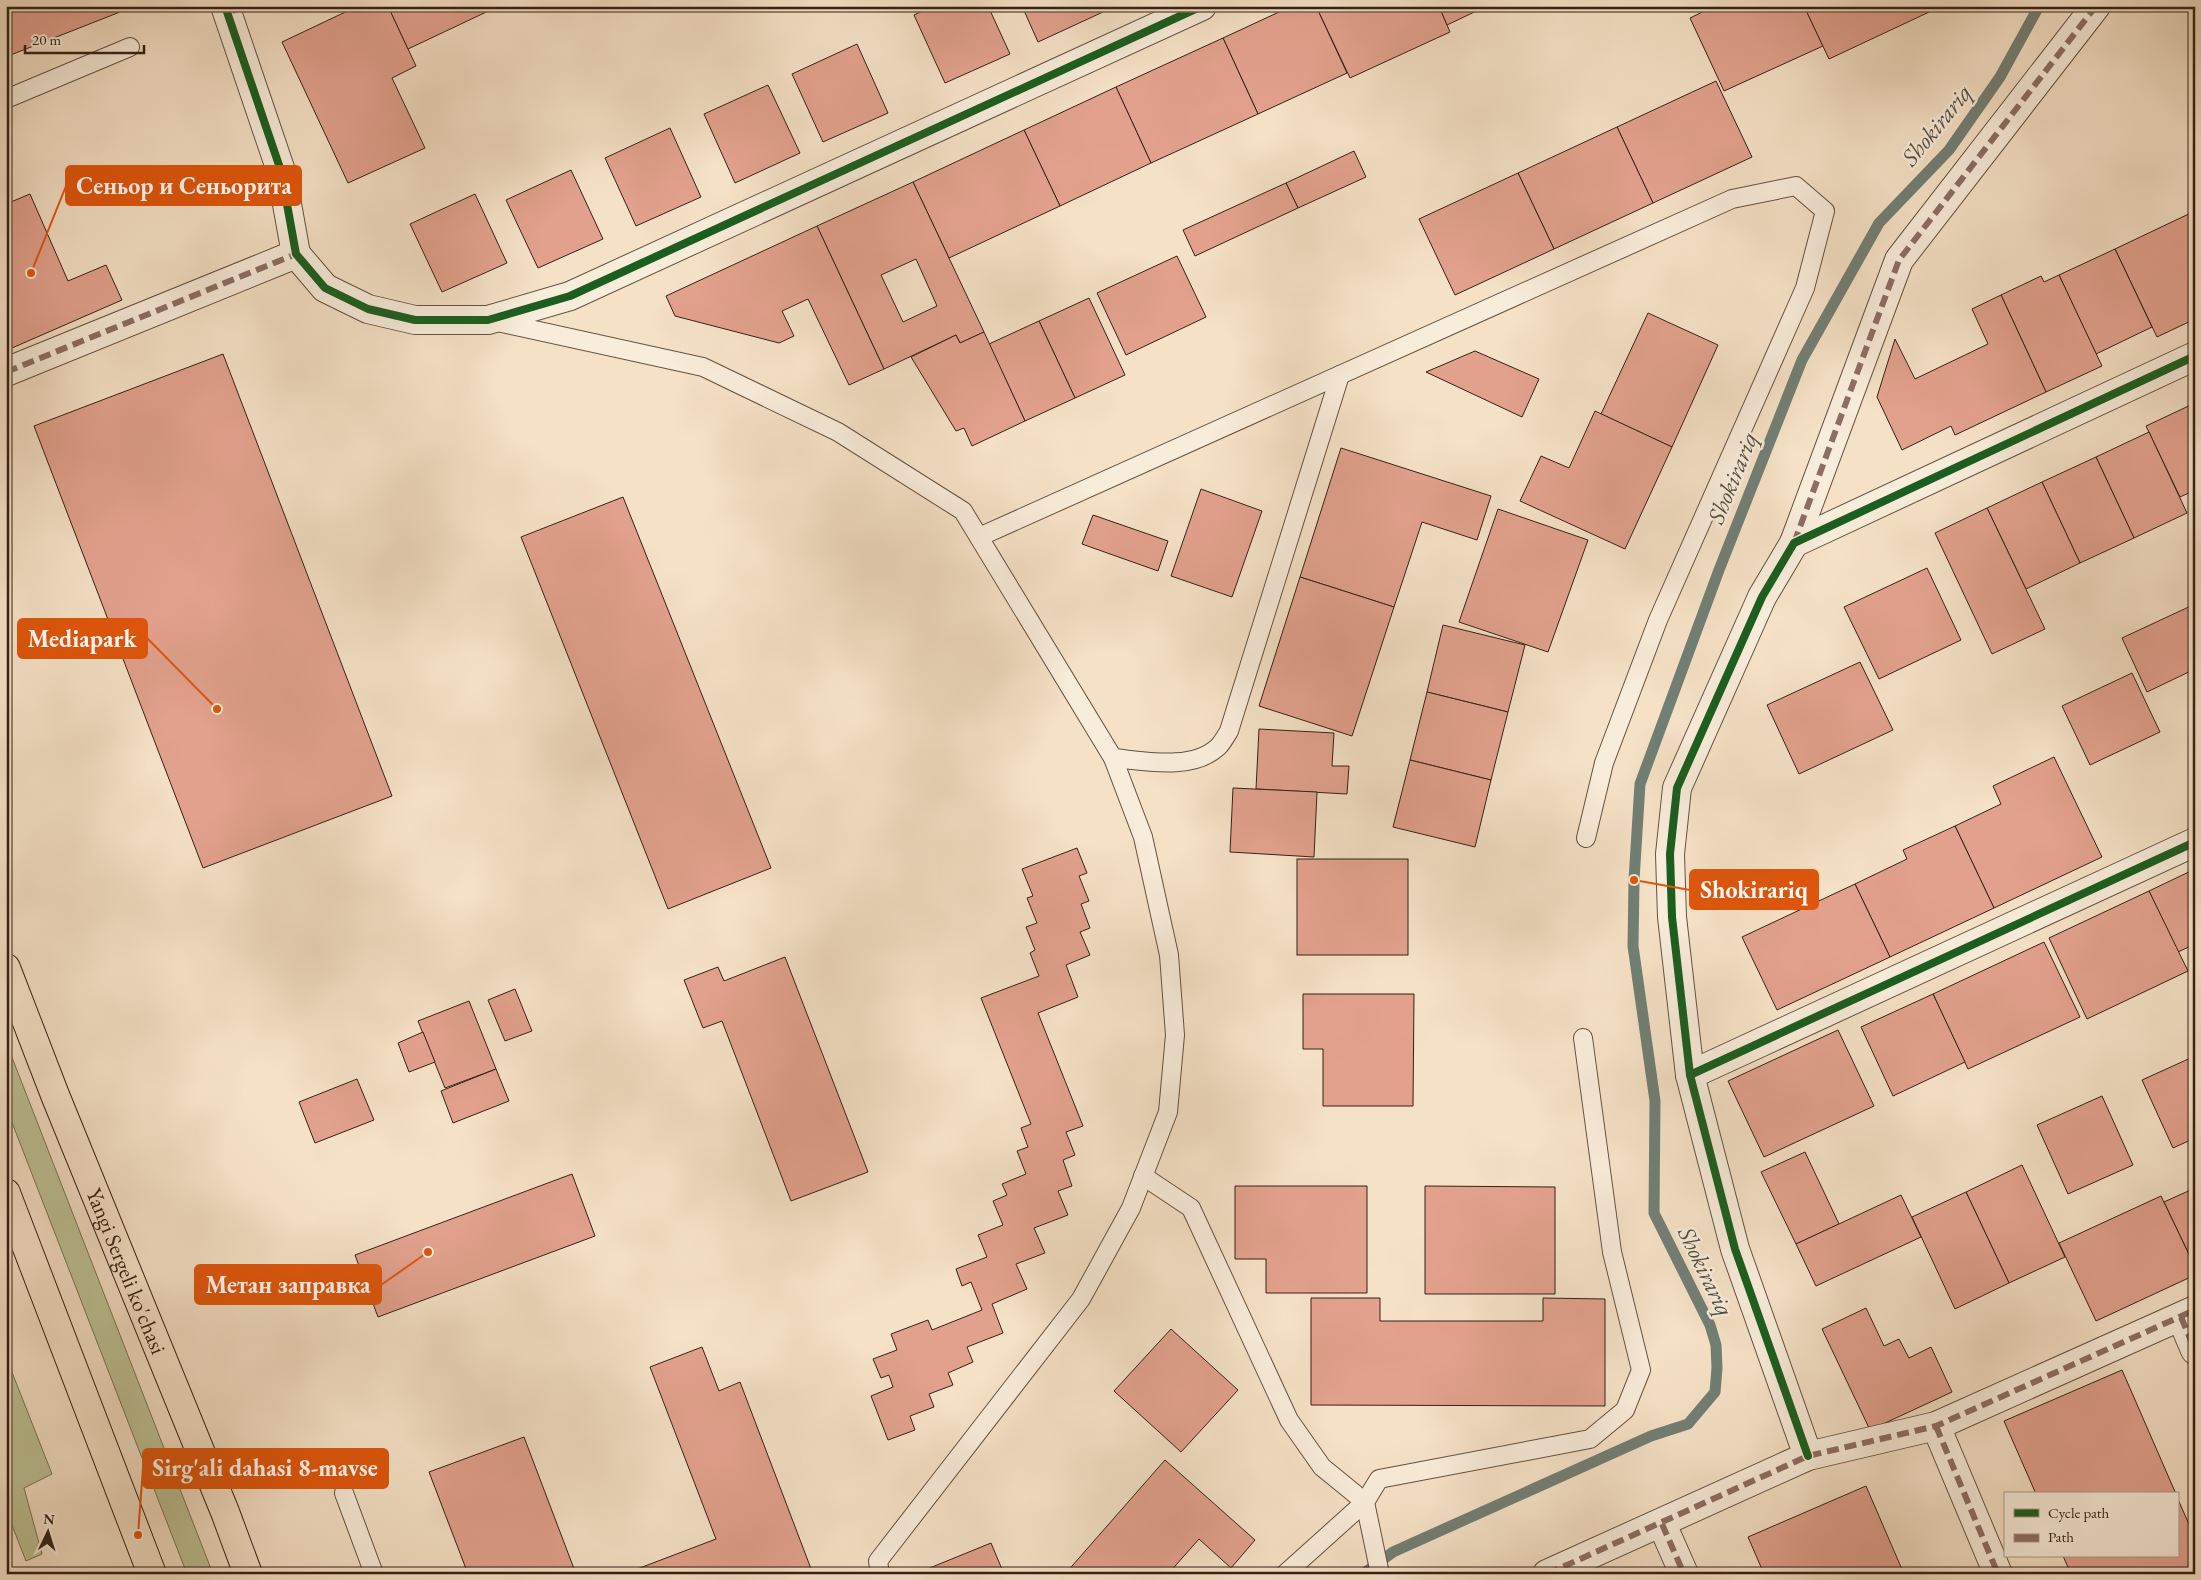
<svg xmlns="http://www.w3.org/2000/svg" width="2201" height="1580" font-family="'EB Garamond',serif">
<rect width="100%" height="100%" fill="#f5e1c6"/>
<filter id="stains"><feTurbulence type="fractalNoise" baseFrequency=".004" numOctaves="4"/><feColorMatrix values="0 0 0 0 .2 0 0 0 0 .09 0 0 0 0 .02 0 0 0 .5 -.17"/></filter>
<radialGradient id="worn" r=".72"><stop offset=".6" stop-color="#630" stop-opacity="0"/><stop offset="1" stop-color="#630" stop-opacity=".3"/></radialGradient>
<!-- green -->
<g fill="#bdc294" stroke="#787254">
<polygon points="6,1042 213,1574 187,1574 6,1107"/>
<polygon points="6,1357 52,1474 24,1488 42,1554 26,1561 6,1510"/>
</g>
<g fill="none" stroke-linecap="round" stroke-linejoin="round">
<!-- stream -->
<polyline stroke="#727f75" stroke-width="11" points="1363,1574 1393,1552 1651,1436 1688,1424 1715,1392 1717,1368 1716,1345 1710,1325 1654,1213 1655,1101 1633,946 1634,880 1640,784 1719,570 1802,360 1879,223 1949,150 2000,77 2039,6"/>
</g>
<!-- building -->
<g fill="#e2a18d" stroke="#342115" fill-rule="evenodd">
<polygon points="6,6 118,6 120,12 8,56 6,51"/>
<polygon points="358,6 388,6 416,66 392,78 425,148 348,183 282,42"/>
<polygon points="388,6 499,6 408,49"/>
<polygon points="933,6 988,6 1010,54 945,83 914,15"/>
<polygon points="1022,6 1101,6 1103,12 1038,42"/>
<polygon points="1292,6 1316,6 1347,73 1258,114 1223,38"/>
<polygon points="1316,6 1439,6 1450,32 1350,78"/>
<polygon points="1439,6 1487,6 1447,25"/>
<polygon points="1715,6 1804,6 1823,46 1724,91 1690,18"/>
<polygon points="1804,6 1942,6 1829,59"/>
<polygon points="1223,38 1258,114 1151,163 1116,87"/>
<polygon points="857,44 888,113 823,142 792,74"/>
<polygon points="1716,81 1752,157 1653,203 1617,127"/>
<polygon points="768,85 800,153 735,183 704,114"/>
<polygon points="1116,87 1151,163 1060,206 1024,130"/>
<polygon points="1617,127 1653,203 1554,249 1518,173"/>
<polygon points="670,128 701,197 636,226 605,158"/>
<polygon points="1024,130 1060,206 949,258 913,182"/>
<polygon points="1354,151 1366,177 1298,208 1286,183"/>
<polygon points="571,170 603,239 538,268 506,200"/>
<polygon points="1518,173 1554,249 1455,295 1419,219"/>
<path d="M913 182 984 332 960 343 956 335 884 369 817 226ZM916 259 937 306 903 322 881 275Z"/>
<polygon points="1286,183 1298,208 1195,256 1183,230"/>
<polygon points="30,194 68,281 106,265 122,300 12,348 6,335 6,204"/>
<polygon points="475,194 507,263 442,292 410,224"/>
<polygon points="2195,211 2195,319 2157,337 2115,249"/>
<polygon points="817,226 884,369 849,385 808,299 782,311 794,336 779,343 675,316 666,296"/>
<polygon points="2115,249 2152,327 2096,354 2059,275"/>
<polygon points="1177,256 1206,317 1126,355 1097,293"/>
<polygon points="2059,275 2102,366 2046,392 2001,295 2041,276 2044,282"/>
<polygon points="2001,295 2046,392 1955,435 1951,426 1902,450 1877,397 1895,339 1915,379 1988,344 1972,309"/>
<polygon points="1089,298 1125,375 1075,398 1039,321"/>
<polygon points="1648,313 1718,345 1672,447 1601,414"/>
<polygon points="1039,321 1075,398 1025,421 989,344"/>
<polygon points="984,332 1025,421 972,446 964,428 956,431 911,357 956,335 960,343"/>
<polygon points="1475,351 1539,379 1522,417 1426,372"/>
<polygon points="223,354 392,796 203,868 34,426"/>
<polygon points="2195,403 2195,490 2180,497 2146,426"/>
<polygon points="1595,411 1672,447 1625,549 1520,501 1541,456 1569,468"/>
<polygon points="2149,432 2187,513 2134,538 2096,457"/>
<polygon points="1341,448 1491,496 1477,540 1422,522 1394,607 1300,577"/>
<polygon points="2096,457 2134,538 2080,563 2042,482"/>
<polygon points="2042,482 2080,563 2026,589 1987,508"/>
<polygon points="1201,489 1262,511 1232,597 1171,576"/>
<polygon points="623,497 771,868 668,909 521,537"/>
<polygon points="1987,508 2045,629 1992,654 1935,533"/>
<polygon points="1498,509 1588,540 1548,652 1459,622"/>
<polygon points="1093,515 1168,541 1158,571 1082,544"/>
<polygon points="1927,568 1961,640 1879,679 1844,607"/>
<polygon points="1300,577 1394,607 1352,736 1259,706"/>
<polygon points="2195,604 2195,669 2147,692 2122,638"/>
<polygon points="1443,625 1525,645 1508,712 1427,692"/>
<polygon points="1860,662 1893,730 1799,774 1767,705"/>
<polygon points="2132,673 2160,732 2090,765 2062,706"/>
<polygon points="1427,692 1508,712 1491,780 1410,760"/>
<polygon points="1259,729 1334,733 1332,766 1349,766 1347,794 1256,789"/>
<polygon points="2054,757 2102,857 1994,908 1955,826 2001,804 1993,786"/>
<polygon points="1410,760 1491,780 1475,847 1393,827"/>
<polygon points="1233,788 1317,792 1314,857 1230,852"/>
<polygon points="1955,826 1994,908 1890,957 1855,884 1907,859 1903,850"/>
<polygon points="1077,848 1087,873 1079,876 1089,901 1081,904 1090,928 1080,932 1090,955 1066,965 1078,997 1038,1013 1083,1126 1066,1132 1075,1155 1063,1160 1072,1186 1058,1191 1068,1215 1034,1228 1045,1253 1016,1264 1027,1289 992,1304 1003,1333 967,1347 973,1362 948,1373 953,1385 929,1394 934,1407 910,1416 915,1430 888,1440 871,1396 893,1387 889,1375 881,1378 873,1359 897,1350 891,1334 928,1320 932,1330 982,1310 971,1282 962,1286 956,1269 987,1257 978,1235 1003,1225 993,1201 1007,1195 1002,1184 1026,1174 1017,1151 1028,1147 1021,1128 1031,1124 981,998 1039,976 1030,953 1035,950 1026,927 1037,923 1027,898 1033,896 1022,869"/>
<rect x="1297" y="859" width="111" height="96"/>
<polygon points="2195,869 2195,944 2178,952 2149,891"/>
<polygon points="1855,884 1890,957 1777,1010 1742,937"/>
<polygon points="2149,891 2188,971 2087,1019 2049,938"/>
<polygon points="2044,942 2080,1017 1968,1069 1933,994"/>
<polygon points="785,957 868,1172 791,1201 722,1021 703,1028 684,980 718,967 724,981"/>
<polygon points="515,989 532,1031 505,1041 488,1000"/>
<polygon points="1303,994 1414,994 1413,1106 1323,1106 1323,1049 1303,1049"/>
<polygon points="1933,994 1965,1062 1893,1096 1861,1027"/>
<polygon points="469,1001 496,1069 445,1088 418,1021"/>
<polygon points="1838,1030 1874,1106 1764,1157 1728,1081"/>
<polygon points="423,1032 435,1062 409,1072 398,1043"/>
<polygon points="2195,1056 2195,1138 2173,1148 2142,1080"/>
<polygon points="496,1069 509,1101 453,1123 441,1091"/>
<polygon points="357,1079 374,1120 315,1143 299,1102"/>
<polygon points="2102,1096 2133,1165 2068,1194 2037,1125"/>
<polygon points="1805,1152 1839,1224 1796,1244 1761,1172"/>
<polygon points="2022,1165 2065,1257 2009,1283 1966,1192"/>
<polygon points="572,1174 595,1236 378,1317 355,1255"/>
<polygon points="1235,1186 1367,1186 1367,1293 1266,1293 1266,1259 1235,1259"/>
<polygon points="1425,1186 1555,1187 1555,1294 1425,1294"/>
<polygon points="2195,1188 2195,1267 2164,1202"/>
<polygon points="1966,1192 2009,1283 1955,1309 1912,1217"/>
<polygon points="1901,1195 1921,1237 1816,1286 1796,1244"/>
<polygon points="2161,1196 2195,1267 2195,1275 2096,1321 2059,1243"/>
<polygon points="1311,1298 1380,1298 1380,1321 1543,1321 1543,1298 1605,1299 1605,1406 1311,1405"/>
<polygon points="1866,1308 1884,1346 1899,1339 1909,1358 1931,1347 1952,1392 1870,1430 1822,1329"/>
<polygon points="1171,1329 1238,1390 1181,1452 1114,1391"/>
<polygon points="702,1347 719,1391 740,1382 813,1574 624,1574 716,1539 650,1367"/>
<polygon points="2122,1370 2176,1494 2036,1494 2004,1421"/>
<polygon points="524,1437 576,1574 468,1574 429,1472"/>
<polygon points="1165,1460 1255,1540 1231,1568 1199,1539 1168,1574 1065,1574"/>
<polygon points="1866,1486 1904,1574 1764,1574 1748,1537"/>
<polygon points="2177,1497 2195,1538 2195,1574 2071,1574 2063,1556 2177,1556"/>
<polygon points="991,1543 1004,1574 915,1574"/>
</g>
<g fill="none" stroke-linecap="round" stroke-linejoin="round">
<defs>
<g id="service">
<polyline points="6,99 130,47"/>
<polyline points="493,321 703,367 838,432 963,511 1113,758 1143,837 1169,955 1175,1035 1168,1112 1131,1208 1081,1299 878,1561 880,1574"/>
<polyline points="979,537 1732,199 1796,186 1825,211 1805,288 1658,620 1604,763 1586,838"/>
<path d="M1113 758C1145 761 1192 771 1218 747 1222 743 1226 736 1229 731L1340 375"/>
<polyline points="1143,1176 1191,1208 1289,1420 1322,1467 1365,1502 1285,1574"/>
<polyline points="344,1493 374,1574"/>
<polyline points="1380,1574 1365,1502 1379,1479 1590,1439 1625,1410 1641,1370 1612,1252 1583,1038"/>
</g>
<g id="minor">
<polyline points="225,6 281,171 296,254 325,288 368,309 415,320 488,320 570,296 1202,6"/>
<polyline points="6,372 296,254"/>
<polyline points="1794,543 1899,260 2096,6"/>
<polyline points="1690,1075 2195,842"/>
<polyline points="2181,1317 2195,1350"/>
<polyline points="1936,1426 1998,1574"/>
<polyline points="1808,1456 1735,1249 1690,1075 1672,917 1670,854 1677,788 1762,597 1794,543 2195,356"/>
<polyline points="1662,1524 1684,1574"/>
<polyline points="1547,1574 1808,1456 1936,1426 2195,1310"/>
</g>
<g id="primary">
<path id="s1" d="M6 968 55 1095 225 1512 248 1574"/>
<polyline points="6,1193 152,1574"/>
</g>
</defs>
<!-- service casing -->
<use href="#service" stroke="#645141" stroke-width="20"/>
<!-- minor casing -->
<use href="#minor" stroke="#645141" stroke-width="30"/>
<!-- primary casing -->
<use href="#primary" stroke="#342115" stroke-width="30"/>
<!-- service -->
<use href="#service" stroke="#f8ecda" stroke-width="18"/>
<!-- minor -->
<use href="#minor" stroke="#f8ecda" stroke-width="28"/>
<!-- primary -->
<use href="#primary" stroke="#f5e1c6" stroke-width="28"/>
<!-- quiet -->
<g stroke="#8d6e63" stroke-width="6" stroke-dasharray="12 6" stroke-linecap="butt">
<polyline points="228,13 243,6"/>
<polyline points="6,372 296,254"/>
<polyline points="1794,543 1899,260 2096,6"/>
<polyline points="2181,1317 2195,1350"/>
<polyline points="1936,1426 1998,1574"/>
<polyline points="1662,1524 1684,1574"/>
<polyline points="1547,1574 1808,1456 1936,1426 2195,1310"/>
</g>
<defs>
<g id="cycleway">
<polyline points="225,6 281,171 296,254 325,288 368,309 415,320 488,320 570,296 1202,6"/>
<polyline points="1690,1075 2195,842"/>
<polyline points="1808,1456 1735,1249 1690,1075 1672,917 1670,854 1677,788 1762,597 1794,543 2195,356"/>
</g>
</defs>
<!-- cycleway casing -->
<use href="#cycleway" stroke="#f8ecda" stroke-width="11"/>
<!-- cycleway -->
<use href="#cycleway" stroke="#1b5e20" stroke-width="8"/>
</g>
<g text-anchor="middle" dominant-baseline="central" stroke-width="5" stroke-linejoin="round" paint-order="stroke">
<!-- street labels -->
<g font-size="22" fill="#342115" stroke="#f8ecda">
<text stroke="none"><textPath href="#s1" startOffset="326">Yangi Sergeli ko'chasi</textPath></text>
</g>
<!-- water labels -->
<g font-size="24" font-style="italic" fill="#535045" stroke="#f8ecda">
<text transform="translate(1936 125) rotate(-51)">Shokirariq</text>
<text transform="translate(1732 478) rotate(-68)">Shokirariq</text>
<text transform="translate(1706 1271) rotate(64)">Shokirariq</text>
</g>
</g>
<!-- callouts -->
<path fill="none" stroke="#df560c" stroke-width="2" d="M31 273L66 186M217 709L147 638M1634 880L1690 890M428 1252L381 1285M138 1535L143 1468"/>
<g fill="#df560c" stroke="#f8ecda" stroke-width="2">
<circle cx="31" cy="273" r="5"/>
<circle cx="217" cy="709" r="5"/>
<circle cx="1634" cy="880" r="5"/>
<circle cx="428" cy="1252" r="5"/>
<circle cx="138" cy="1535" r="5"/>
</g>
<g fill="#df560c" stroke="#df560c" stroke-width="2">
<rect x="66" y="166" width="235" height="39" rx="5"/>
<rect x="18" y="619" width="129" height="39" rx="5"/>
<rect x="1690" y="870" width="128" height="39" rx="5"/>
<rect x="195" y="1265" width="186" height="39" rx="5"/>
<rect x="143" y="1449" width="245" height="39" rx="5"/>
</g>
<g font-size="24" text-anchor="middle" font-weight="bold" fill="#fff">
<text x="184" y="194">Сеньор и Сеньорита</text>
<text x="82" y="647">Mediapark</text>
<text x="1754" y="898">Shokirariq</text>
<text x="288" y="1293">Метан заправка</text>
<text x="265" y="1476">Sirg'ali dahasi 8-mavse</text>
</g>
<!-- margin -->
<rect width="2201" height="1580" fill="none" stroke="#f5e1c6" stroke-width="25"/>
<rect x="8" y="8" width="2186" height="1565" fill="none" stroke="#342115" stroke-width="2.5"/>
<rect x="12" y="12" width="2176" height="1555" fill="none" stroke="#342115"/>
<!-- legend -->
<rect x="2004" y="1492" width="175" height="65" fill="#f8ecda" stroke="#aa9b8b"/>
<rect x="2014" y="1509" width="25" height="8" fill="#1b5e20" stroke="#aa9b8b"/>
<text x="2048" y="1518" font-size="15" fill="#342115">Cycle path</text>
<rect x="2014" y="1534" width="25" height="8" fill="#8d6e63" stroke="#aa9b8b"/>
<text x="2048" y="1542" font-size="15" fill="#342115">Path</text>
<!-- north arrow -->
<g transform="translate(48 1532) rotate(4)" stroke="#f8ecda" stroke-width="4" paint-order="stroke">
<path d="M0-4L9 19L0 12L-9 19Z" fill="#342115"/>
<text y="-8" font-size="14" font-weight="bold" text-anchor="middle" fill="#342115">N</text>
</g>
<!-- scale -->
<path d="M25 45v8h119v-8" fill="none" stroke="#342115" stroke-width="2.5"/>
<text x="32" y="45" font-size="15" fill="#342115" stroke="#f8ecda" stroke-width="4" paint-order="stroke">20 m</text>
<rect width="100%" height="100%" filter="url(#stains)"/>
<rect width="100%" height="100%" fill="url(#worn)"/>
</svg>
